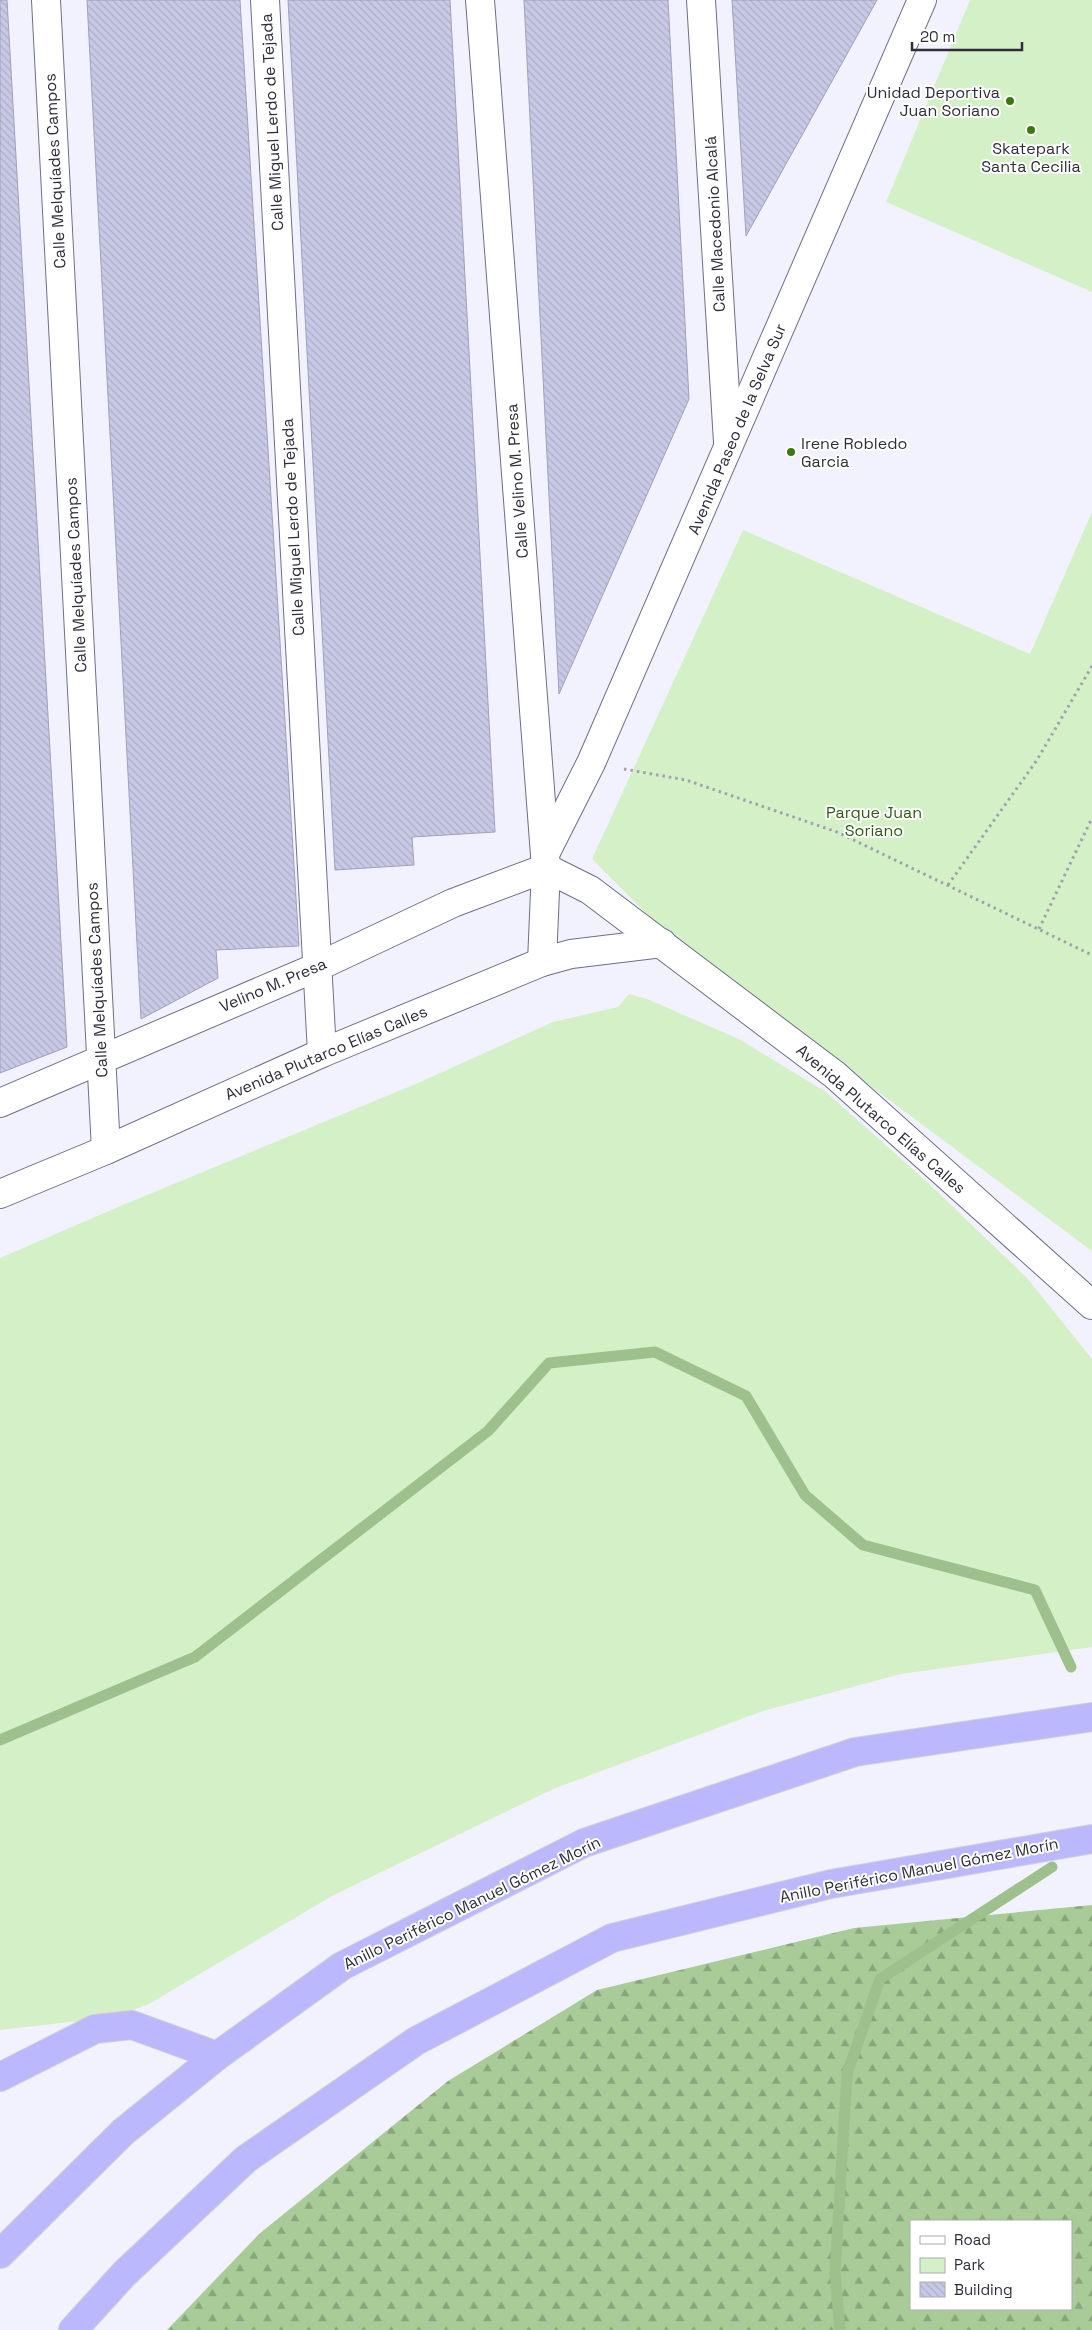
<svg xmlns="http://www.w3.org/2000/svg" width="1092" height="2330" font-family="'Space Grotesk',sans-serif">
<defs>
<pattern id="forest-firs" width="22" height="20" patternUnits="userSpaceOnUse" patternTransform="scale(1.25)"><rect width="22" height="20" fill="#a8cb97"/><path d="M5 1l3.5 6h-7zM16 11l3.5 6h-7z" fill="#89a57c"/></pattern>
<pattern id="building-back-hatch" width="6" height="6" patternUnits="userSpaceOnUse" patternTransform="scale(1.25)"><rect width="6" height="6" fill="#c8c9e6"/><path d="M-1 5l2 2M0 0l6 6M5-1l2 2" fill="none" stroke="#acadc6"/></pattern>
</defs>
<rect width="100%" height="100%" fill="#f2f2ff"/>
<!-- green -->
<g fill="#d3f0c7">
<polygon points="970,0 1092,0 1092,292 886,202"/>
<polygon points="1092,512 1092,1251 669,936 592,859 743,530 1030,654"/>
<polygon points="629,994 647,999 739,1039 826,1092 926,1181 1027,1278 1092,1359 1092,1647 901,1674 763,1711 553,1789 332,1896 147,2005 113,2017 0,2030 0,1258 118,1207 418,1083 553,1022 618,1007"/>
</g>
<!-- forest -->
<path fill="url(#forest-firs)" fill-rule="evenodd" d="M1092 1905V2330H167L259 2234 448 2081 597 1990 854 1928ZM911 2221H1071V2309H911Z"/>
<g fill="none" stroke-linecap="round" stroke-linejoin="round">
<!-- stream -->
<g stroke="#9dc08c" stroke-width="11">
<polyline points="0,1740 195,1657 488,1431 549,1363 655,1352 746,1396 805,1495 863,1545 1035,1590 1071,1667"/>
<polyline points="840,2330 835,2273 847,2074 880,1979 1052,1867"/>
</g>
</g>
<!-- building -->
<g fill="url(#building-back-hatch)" stroke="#9fa0bc">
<polygon points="0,0 7,0 67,1047 0,1073"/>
<polygon points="87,0 240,0 299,946 216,950 218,978 141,1019"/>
<polygon points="288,0 450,0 495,832 412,837 414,865 335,870"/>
<polygon points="524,0 668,0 689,399 559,694"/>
<polygon points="732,0 877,0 746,236"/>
</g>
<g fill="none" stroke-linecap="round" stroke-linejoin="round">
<defs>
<g id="minor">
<polyline points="46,0 106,1150"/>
<polyline points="265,0 322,1053"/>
<polyline points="701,0 728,442"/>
<polyline points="545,854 591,763 922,0"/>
<polyline points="0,1103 317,967 453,903 546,868"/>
</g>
<g id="tertiary">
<polyline points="480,0 546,868 542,962"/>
<polyline points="546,868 590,890 835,1075 1092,1305"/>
<polyline points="0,1194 106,1150 322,1053 542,962 571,954 662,943"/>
</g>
<g id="trunk">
<polyline points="0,2077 95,2029 132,2025 217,2056"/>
<polyline points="0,2254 123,2132 217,2056 342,1966 584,1843 855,1752 1092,1717"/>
<polyline points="73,2330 124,2274 246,2159 416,2041 612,1938 831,1884 1092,1839"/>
</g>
</defs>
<!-- minor casing -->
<use href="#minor" stroke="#6e6e89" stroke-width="30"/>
<!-- tertiary casing -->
<use href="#tertiary" stroke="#6e6e89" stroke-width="30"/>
<!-- trunk casing -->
<use href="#trunk" stroke="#d1d1d4" stroke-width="30"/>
<!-- path -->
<g stroke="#a1a1ad" stroke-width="3" stroke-dasharray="2.5 4" stroke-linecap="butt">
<polyline points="624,769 686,780 837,832 1092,955"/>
<polyline points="948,885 1037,760 1092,666"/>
<polyline points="1039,929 1092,818"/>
</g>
<!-- minor -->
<use href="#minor" stroke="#fff" stroke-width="28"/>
<!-- tertiary -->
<use href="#tertiary" stroke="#fff" stroke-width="28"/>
<!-- trunk -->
<use href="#trunk" stroke="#bbb8fe" stroke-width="28"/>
</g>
<!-- markers -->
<g fill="#3c7811" stroke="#fff" stroke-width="2">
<circle cx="1010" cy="101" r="5"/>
<circle cx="1031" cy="130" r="5"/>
<circle cx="791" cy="452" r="5"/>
</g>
<g text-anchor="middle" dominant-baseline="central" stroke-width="4" stroke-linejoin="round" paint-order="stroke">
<!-- poi labels -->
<g font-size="16" fill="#2e2e3a" stroke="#fff" text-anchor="end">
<text x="1000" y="92">Unidad Deportiva<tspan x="1000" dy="18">Juan Soriano</tspan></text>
<text x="1031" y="148" text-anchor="middle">Skatepark<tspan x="1031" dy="18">Santa Cecilia</tspan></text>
<text x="801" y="443" text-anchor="start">Irene Robledo<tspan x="801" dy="18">Garcia</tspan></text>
</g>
<!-- street labels -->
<g font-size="16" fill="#2e2e3a" stroke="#fff">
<text transform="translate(272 122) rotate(-93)">Calle Miguel Lerdo de Tejada</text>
<text transform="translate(55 171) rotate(-93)">Calle Melquíades Campos</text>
<text transform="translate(715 224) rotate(-93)">Calle Macedonio Alcalá</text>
<text transform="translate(737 429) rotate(-67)">Avenida Paseo de la Selva Sur</text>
<text transform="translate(517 481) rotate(-94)">Calle Velino M. Presa</text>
<text transform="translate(293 527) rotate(-93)">Calle Miguel Lerdo de Tejada</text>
<text transform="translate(76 575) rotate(-93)">Calle Melquíades Campos</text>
<text transform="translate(97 980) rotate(-93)">Calle Melquíades Campos</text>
<text transform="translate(273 985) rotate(-23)">Velino M. Presa</text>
<text transform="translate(326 1053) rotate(-23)">Avenida Plutarco Elías Calles</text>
<text transform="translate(881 1119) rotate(41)">Avenida Plutarco Elías Calles</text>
<text transform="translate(919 1870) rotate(-11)">Anillo Periférico Manuel Gómez Morín</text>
<text transform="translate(472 1903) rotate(-26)">Anillo Periférico Manuel Gómez Morín</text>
</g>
<!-- park labels -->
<g font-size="16" fill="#2f5a14" stroke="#fff">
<text x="874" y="812">Parque Juan<tspan x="874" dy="18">Soriano</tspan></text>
</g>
</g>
<!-- legend -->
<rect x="910" y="2220" width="162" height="90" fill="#ffffff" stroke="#ababb0"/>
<rect x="920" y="2236" width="25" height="8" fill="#ffffff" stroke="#ababb0"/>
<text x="954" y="2245" font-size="15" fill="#2e2e3a">Road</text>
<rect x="920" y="2258" width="25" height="15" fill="#d3f0c7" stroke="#ababb0"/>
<text x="954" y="2270" font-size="15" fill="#2e2e3a">Park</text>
<rect x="920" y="2282" width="25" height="15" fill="url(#building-back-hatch)" stroke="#ababb0"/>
<text x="954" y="2295" font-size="15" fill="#2e2e3a">Building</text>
<!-- scale -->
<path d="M912 42v8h110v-8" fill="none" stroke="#2e2e3a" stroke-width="2.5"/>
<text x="920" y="42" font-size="15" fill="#2e2e3a" stroke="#ffffff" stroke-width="4" paint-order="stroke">20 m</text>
</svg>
